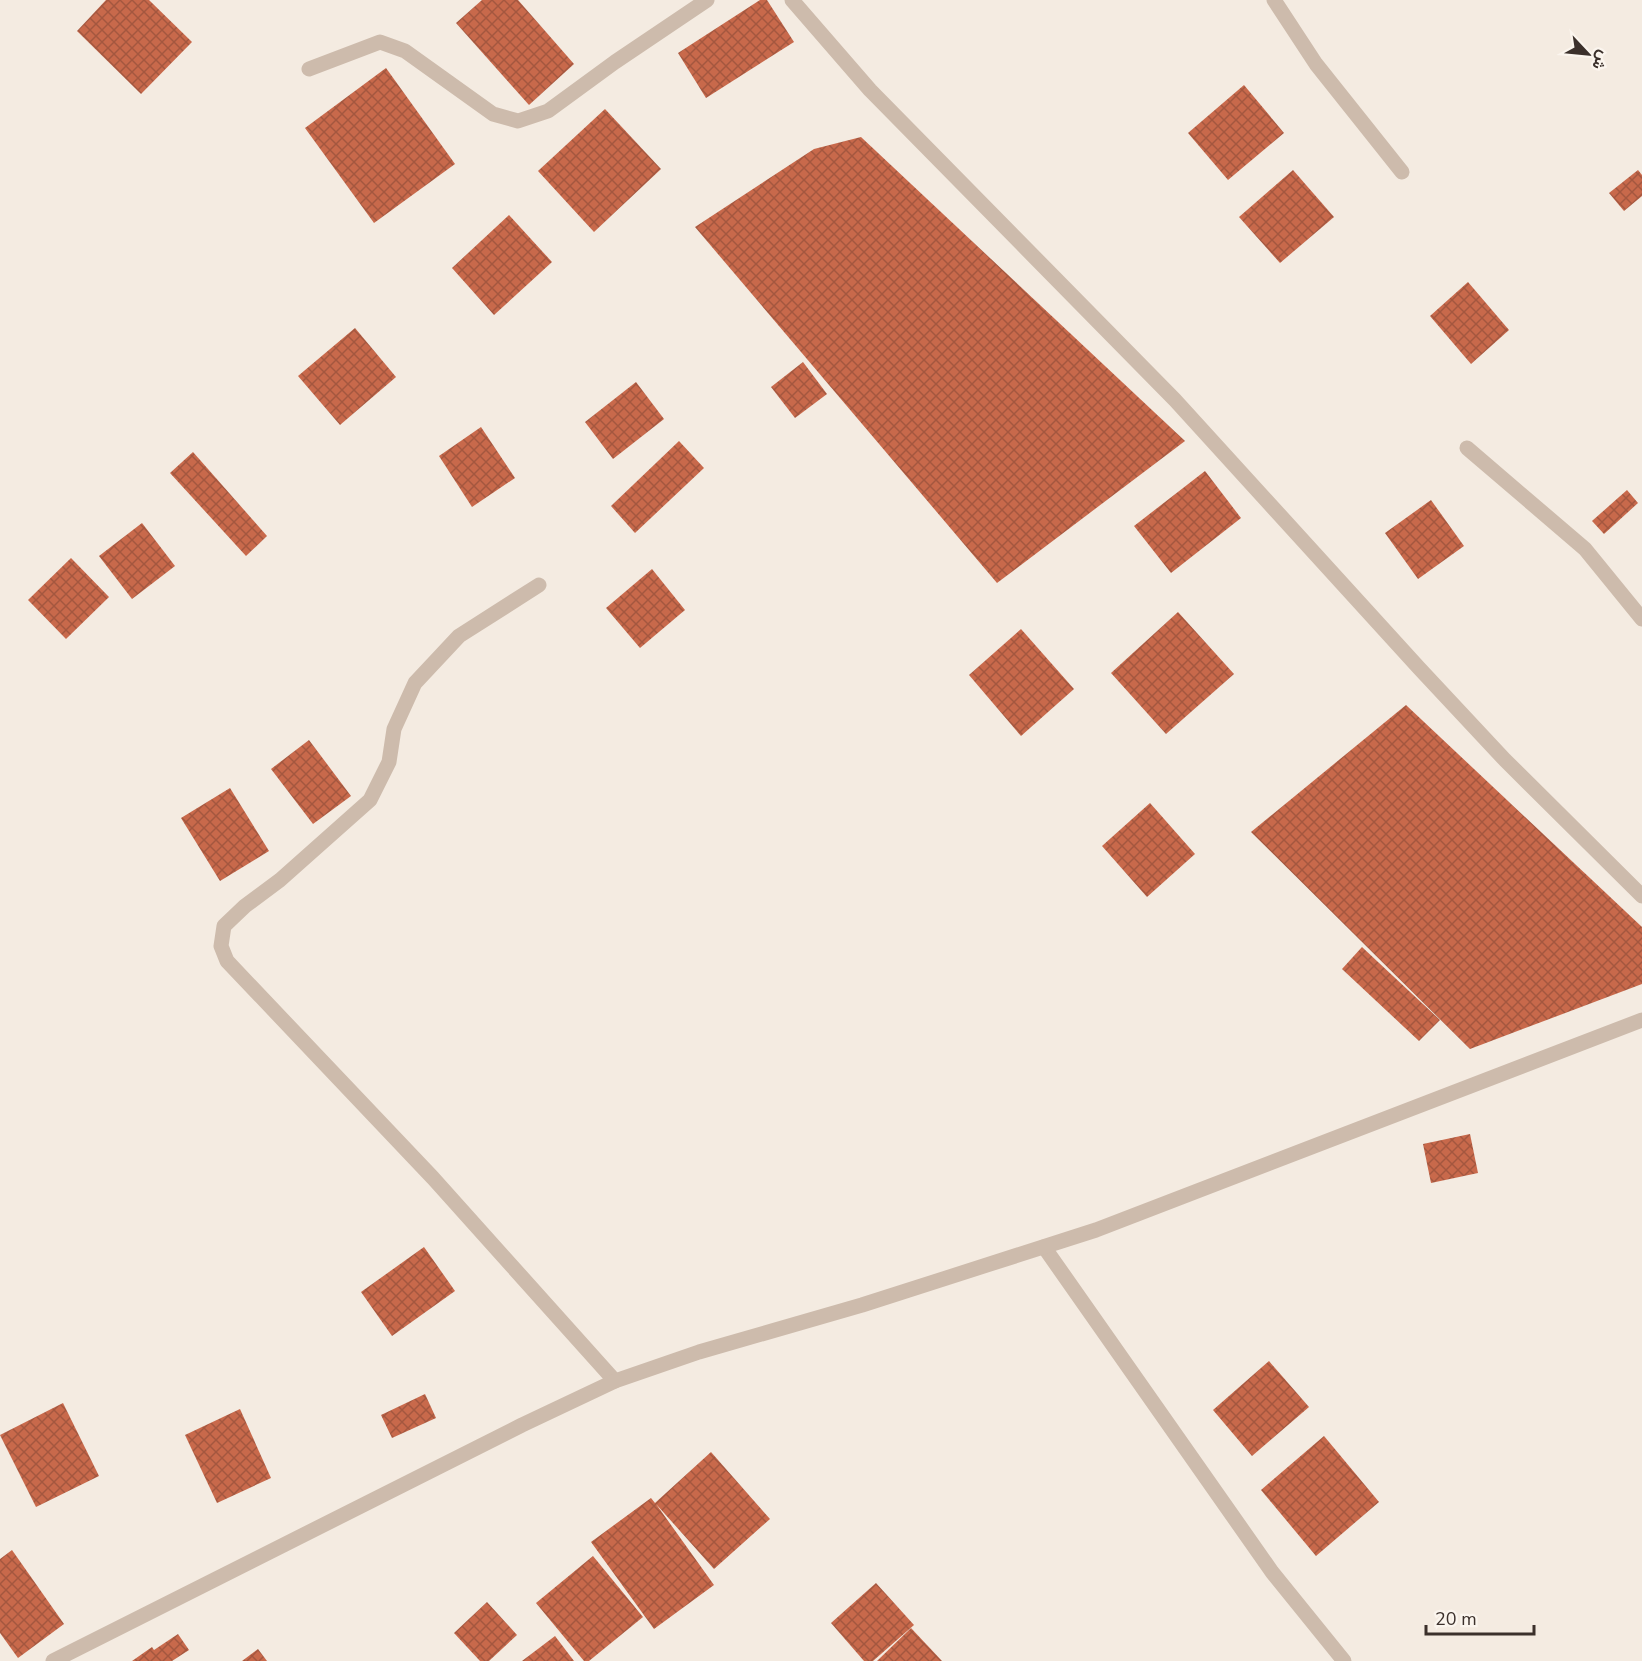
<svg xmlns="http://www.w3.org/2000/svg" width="1642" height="1661" font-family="'Nunito Sans',Vazirmatn,sans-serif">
<defs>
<pattern id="building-cross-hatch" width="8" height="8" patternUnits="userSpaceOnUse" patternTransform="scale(1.5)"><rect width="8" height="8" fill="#c8694b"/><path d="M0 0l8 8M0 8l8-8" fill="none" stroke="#a4573f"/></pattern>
</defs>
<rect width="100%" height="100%" fill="#f4ebe1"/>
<!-- building -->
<g fill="url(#building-cross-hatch)">
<polygon points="106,0 149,0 192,42 141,94 77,31"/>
<polygon points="482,0 518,0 574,64 529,105 456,23"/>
<polygon points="760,0 767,0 794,42 706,98 678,53"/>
<polygon points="386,68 455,164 374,223 305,128"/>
<polygon points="1244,85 1284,133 1228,180 1188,133"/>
<polygon points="605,109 661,169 594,232 538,171"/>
<polygon points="861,137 1185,441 997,583 695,227 814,149"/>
<polygon points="1293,170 1334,217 1280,263 1239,217"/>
<polygon points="1638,170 1642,175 1642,196 1624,211 1609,193"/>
<polygon points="509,215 552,262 494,315 452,268"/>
<polygon points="1468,282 1509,330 1471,364 1430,316"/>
<polygon points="355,328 396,377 340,425 298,376"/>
<polygon points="803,362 827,394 795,418 771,387"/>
<polygon points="636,382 664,419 613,459 585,422"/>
<polygon points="481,427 515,478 472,507 439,456"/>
<polygon points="679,441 704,468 635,533 611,506"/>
<polygon points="193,452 267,536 246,556 170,473"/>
<polygon points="1205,471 1241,518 1171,573 1134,526"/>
<polygon points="1627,490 1638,503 1604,534 1592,521"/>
<polygon points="1431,500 1464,546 1418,579 1385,533"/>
<polygon points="142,523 175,566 132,599 99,556"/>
<polygon points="71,558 109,597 66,639 28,600"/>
<polygon points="652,569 685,610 640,648 606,608"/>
<polygon points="1178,612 1234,674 1166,734 1111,673"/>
<polygon points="1021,629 1074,689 1021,736 969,675"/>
<polygon points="1406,705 1642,927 1642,984 1470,1049 1251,832"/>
<polygon points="309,740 351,796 313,824 271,769"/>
<polygon points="230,788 269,851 220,881 181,818"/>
<polygon points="1150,803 1195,854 1147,897 1102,846"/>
<polygon points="1362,947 1440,1020 1419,1041 1342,969"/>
<polygon points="1470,1134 1478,1173 1431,1183 1423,1144"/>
<polygon points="424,1247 455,1291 392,1336 361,1292"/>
<polygon points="1269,1361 1309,1407 1252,1456 1213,1410"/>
<polygon points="425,1394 436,1418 392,1438 381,1415"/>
<polygon points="63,1403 99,1476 36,1507 0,1435"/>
<polygon points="240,1409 271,1478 217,1503 185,1435"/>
<polygon points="1324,1436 1379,1502 1316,1556 1261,1490"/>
<polygon points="711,1452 770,1519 714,1569 656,1504 714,1585 654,1629 591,1542 651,1498 655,1503"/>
<polygon points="12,1550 64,1624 18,1658 0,1633 0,1559"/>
<polygon points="593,1556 643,1617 589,1661 584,1661 536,1603"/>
<polygon points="876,1583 914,1625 873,1661 864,1661 831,1623"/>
<polygon points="487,1602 517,1635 489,1661 480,1661 454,1633"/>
<polygon points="911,1628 942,1661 877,1661"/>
<polygon points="178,1634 189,1650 172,1661 132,1661 152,1647 154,1650"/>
<polygon points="555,1636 574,1661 522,1661"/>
<polygon points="258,1649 267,1661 242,1661"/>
</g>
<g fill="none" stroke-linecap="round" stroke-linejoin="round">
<!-- minor -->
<g stroke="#cdbbac" stroke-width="15">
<polyline points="792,0 870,90 1175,400 1419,668 1505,760 1642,896"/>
<polyline points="1274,0 1316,64 1402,172"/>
<polyline points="309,69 380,42 405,51 493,114 518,121 548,111 615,62 707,0"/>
<polyline points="1467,448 1585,549 1642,619"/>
<polyline points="539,585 459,636 415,683 394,729 389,762 370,800 280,880 245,906 224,926 221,946 227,961 433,1178 615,1381"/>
<polyline points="1044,1247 1272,1572 1344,1661"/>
<polyline points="53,1661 522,1425 615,1381 699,1352 862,1305 1096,1230 1642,1020"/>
</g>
</g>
<!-- north arrow -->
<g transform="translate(1588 54) rotate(116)" stroke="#fbf5ee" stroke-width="4.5" paint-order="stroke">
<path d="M0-4.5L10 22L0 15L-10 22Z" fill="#3b302b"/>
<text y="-9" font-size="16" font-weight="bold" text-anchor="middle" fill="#3b302b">ش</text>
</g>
<!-- scale -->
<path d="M1426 1625v9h108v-9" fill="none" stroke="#3b302b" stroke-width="3"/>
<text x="1435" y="1625" font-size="18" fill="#3b302b" stroke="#fbf5ee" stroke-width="4.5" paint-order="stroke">20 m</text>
</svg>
